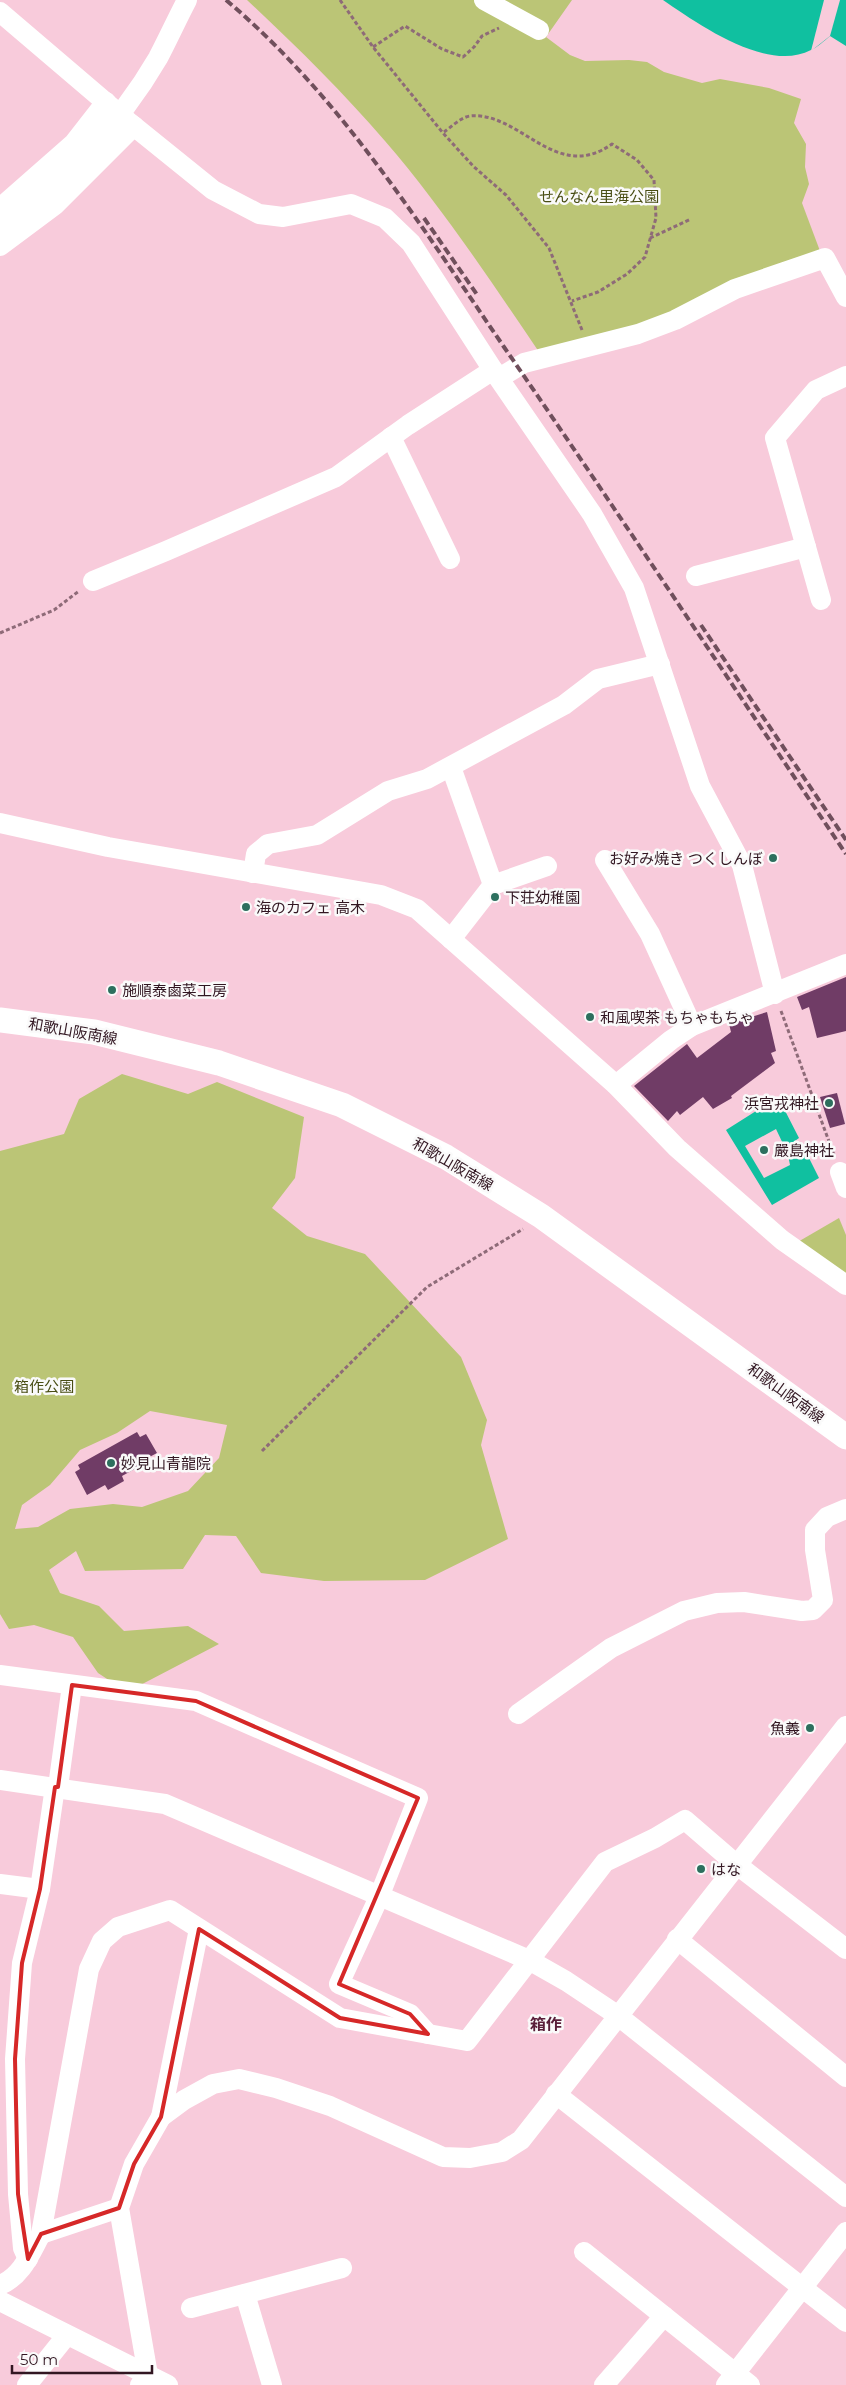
<svg xmlns="http://www.w3.org/2000/svg" width="846" height="2385" font-family="Montserrat,'Noto Sans JP',sans-serif">
<rect width="100%" height="100%" fill="#f8cbdb"/>
<!-- green -->
<g fill="#bbc576" fill-rule="evenodd">
<path d="M247 0H572L546 37 570 55 585 61 629 60 647 62 664 72 702 83 720 79 769 88 801 99 794 123 806 144 805 167 809 184 802 203 820 251 654 320 539 352C490 280 442 207 385 141 342 91 295 45 247 0Z"/>
<path d="M122 1074 188 1094 217 1082 304 1117 295 1178 272 1208 307 1236 365 1254 461 1357 487 1420 481 1445 508 1539 425 1580 324 1581 261 1573 236 1536 205 1535 183 1569 85 1571 76 1551 49 1570 60 1593 99 1606 124 1631 188 1626 219 1644 127 1692 98 1673 73 1637 34 1625 9 1629 0 1614V1151L64 1134 79 1099ZM150 1411 227 1425 219 1458 188 1491 142 1507 113 1504 70 1509 38 1527 15 1529 22 1505 50 1485 80 1450 117 1433Z"/>
<polygon points="839,1218 846,1235 846,1277 796,1243"/>
</g>
<!-- water -->
<g fill="#10c0a0">
<path d="M663 0H846V46L830 36C824 41 818 47 811 50 767 73 698 24 663 0Z"/>
<polygon points="778,1097 799,1138 785,1148 776,1129 745,1146 764,1178 790,1165 788,1155 803,1146 819,1178 772,1205 726,1130"/>
</g>
<!-- pier -->
<polygon fill="#f8cbdb" points="824,0 840,0 830,36 811,51"/>
<!-- building -->
<g fill="#703c66">
<polygon points="846,977 846,1031 817,1038 809,1007 802,1010 797,997"/>
<polygon points="767,1012 776,1051 771,1053 775,1063 731,1096 732,1098 713,1109 703,1097 680,1115 677,1111 668,1121 634,1086 687,1044 697,1058 731,1032 729,1024"/>
<polygon points="837,1093 845,1124 830,1128 820,1097"/>
<polygon points="137,1432 140,1437 146,1434 157,1453 140,1462 142,1465 122,1476 124,1481 108,1490 105,1485 87,1495 75,1472 80,1469 78,1465"/>
</g>
<g fill="none" stroke-linecap="round" stroke-linejoin="round">
<!-- path -->
<g stroke="#8e6b78" stroke-width="3" stroke-dasharray="4 2.5" stroke-linecap="butt">
<polyline points="340,0 373,47 443,133 473,166 506,195 549,248 582,330"/>
<polyline points="373,47 405,26 442,49 463,57 474,47 482,36 499,28"/>
<path d="M444 132C450 128 461 117 470 116 520 111 556 184 612 144L637 160 654 180 656 218 645 257 627 274 598 292 572 301"/>
<polyline points="650,238 691,219"/>
<polyline points="0,633 54,610 79,591"/>
<polyline points="781,1011 834,1155"/>
<polyline points="262,1451 427,1287 523,1229"/>
</g>
<!-- minor -->
<g stroke="#fff" stroke-width="20">
<polyline points="484,0 539,30"/>
<polyline points="0,12 130,123 213,190 259,214 283,217 351,204 385,218 411,243 493,370 592,514 634,588 700,786 742,865 775,994"/>
<polyline points="0,208 74,143 106,102"/>
<path d="M0 227C63 183 119 125 158 58 168 39 177 19 187 0"/>
<polyline points="0,246 55,205 134,126"/>
<polyline points="499,378 524,363 638,334 675,320 735,289 825,258 846,297"/>
<polyline points="391,437 450,559"/>
<polyline points="696,576 806,547"/>
<polyline points="93,581 166,551 336,477 408,425 493,370"/>
<polyline points="821,600 775,438 816,390 846,376"/>
<polyline points="451,767 493,885"/>
<polyline points="0,823 108,847 381,895 417,909 616,1085 677,1148 782,1240 846,1285"/>
<polyline points="605,860 650,934 692,1026"/>
<polyline points="253,873 256,854 268,844 317,835 388,791 427,779 564,705 598,679 660,664"/>
<polyline points="451,939 493,885 547,866"/>
<polyline points="616,1085 671,1040 692,1026 846,964"/>
<polyline points="840,1172 846,1188"/>
<polyline points="0,1675 196,1701 418,1798 379,1897 339,1984 410,2014 428,2034"/>
<polyline points="518,1714 611,1648 684,1611 717,1603 744,1602 802,1611 813,1610 823,1600 815,1550 815,1530 827,1517 846,1509"/>
<polyline points="0,1780 165,1804 529,1960 566,1981 617,2015 846,2197"/>
<polyline points="58,1787 72,1685"/>
<polyline points="0,1884 40,1889"/>
<polyline points="677,1939 846,2077"/>
<polyline points="556,2094 846,2322"/>
<polyline points="161,2117 199,1929"/>
<polyline points="41,2234 119,2208"/>
<polyline points="584,2252 750,2385"/>
<polyline points="28,2259 23,2248 18,2194 15,2059 22,1963 40,1889 55,1787"/>
<path d="M0 2285C22 2276 30 2254 41 2234L89 1969 102 1941 118 1927 170 1910 340 2018 467 2041 605 1862 655 1838 685 1820 736 1864 846 1949"/>
<polyline points="245,2294 272,2385"/>
<polyline points="0,2301 168,2385"/>
<polyline points="191,2308 342,2268"/>
<polyline points="27,2385 67,2335"/>
<polyline points="140,2385 148,2375 119,2208 134,2164 161,2117 184,2100 213,2084 239,2079 276,2088 330,2106 443,2157 470,2158 502,2152 521,2140 846,1726"/>
<polyline points="604,2385 664,2316"/>
<polyline points="726,2385 846,2232"/>
</g>
<!-- major -->
<polyline stroke="#fff" stroke-width="25" points="0,1020 94,1032 219,1063 342,1105 446,1157 541,1216 846,1437"/>
<!-- rail -->
<g stroke="#704f5c" stroke-width="4" stroke-dasharray="8 4" stroke-linecap="butt">
<path d="M226 0C340 96 421 226 504 347 620 515 732 685 846 854"/>
<polyline points="424,218 478,296"/>
<polyline points="701,625 846,840"/>
</g>
</g>
<!-- marked area -->
<path fill="none" stroke="#d62828" stroke-width="4" stroke-linejoin="round" d="M72 1685 196 1701 418 1798 339 1984 410 2014 428 2034 340 2018 199 1929 161 2117 134 2164 119 2208 41 2234 28 2259 18 2194 15 2059 22 1963 40 1889 55 1787H58Z"/>
<!-- markers -->
<g fill="#2d6f5e" stroke="#fafafa" stroke-width="2">
<circle cx="773" cy="858" r="5"/>
<circle cx="495" cy="897" r="5"/>
<circle cx="246" cy="907" r="5"/>
<circle cx="112" cy="990" r="5"/>
<circle cx="590" cy="1017" r="5"/>
<circle cx="829" cy="1103" r="5"/>
<circle cx="764" cy="1150" r="5"/>
<circle cx="111" cy="1463" r="5"/>
<circle cx="810" cy="1728" r="5"/>
<circle cx="701" cy="1869" r="5"/>
</g>
<g text-anchor="middle" dominant-baseline="central" stroke-width="5" stroke-linejoin="round" paint-order="stroke">
<!-- park labels -->
<g font-size="15" fill="#494e14" stroke="#fafafa">
<text x="599" y="196">せんなん里海公園</text>
<text x="44" y="1386">箱作公園</text>
</g>
<!-- poi labels -->
<g font-size="15" fill="#321722" stroke="#fafafa" text-anchor="start">
<text x="763" y="858" text-anchor="end">お好み焼き つくしんぼ</text>
<text x="505" y="897">下荘幼稚園</text>
<text x="256" y="907">海のカフェ 高木</text>
<text x="122" y="990">施順泰鹵菜工房</text>
<text x="600" y="1017">和風喫茶 もちゃもちゃ</text>
<text x="819" y="1103" text-anchor="end">浜宮戎神社</text>
<text x="774" y="1150">嚴島神社</text>
<text x="121" y="1463">妙見山青龍院</text>
<text x="800" y="1728" text-anchor="end">魚義</text>
<text x="711" y="1869">はな</text>
</g>
<!-- street labels -->
<g font-size="15" fill="#321722" stroke="#fafafa">
<text transform="translate(73 1031) rotate(10)">和歌山阪南線</text>
<text transform="translate(453 1164) rotate(30)">和歌山阪南線</text>
<text transform="translate(786 1393) rotate(36)">和歌山阪南線</text>
</g>
<!-- neighbourhood labels -->
<g font-size="16" font-weight="bold" fill="#5a1f3a" stroke="#fafafa">
<text x="546" y="2024">箱作</text>
</g>
</g>
<!-- scale -->
<path d="M12 2365v8h140v-8" fill="none" stroke="#321722" stroke-width="2.5"/>
<text x="20" y="2365" font-size="15" fill="#321722" stroke="#fafafa" stroke-width="4" paint-order="stroke">50 m</text>
</svg>
